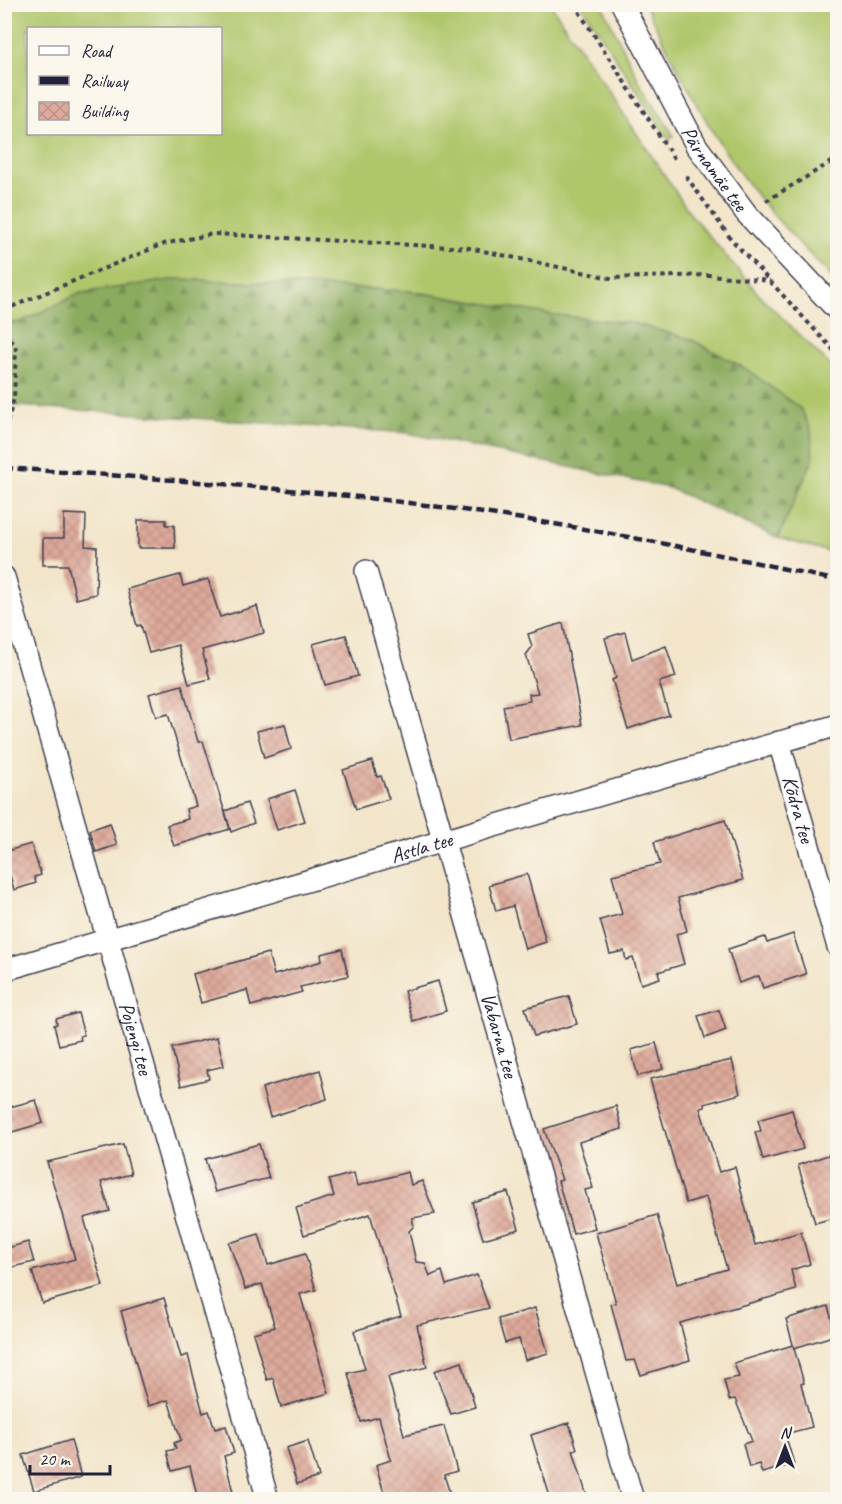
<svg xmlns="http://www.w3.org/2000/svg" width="842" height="1504" font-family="Caveat,sans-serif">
<defs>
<pattern id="forest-firs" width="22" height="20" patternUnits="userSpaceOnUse" patternTransform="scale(1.5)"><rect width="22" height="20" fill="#8bab5f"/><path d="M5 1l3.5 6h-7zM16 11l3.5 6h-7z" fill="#718b50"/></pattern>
<pattern id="building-cross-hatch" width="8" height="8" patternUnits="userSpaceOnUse" patternTransform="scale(1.5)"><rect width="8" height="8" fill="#dda99a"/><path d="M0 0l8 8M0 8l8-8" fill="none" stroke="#bd9186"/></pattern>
</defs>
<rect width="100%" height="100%" fill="#fbf7ec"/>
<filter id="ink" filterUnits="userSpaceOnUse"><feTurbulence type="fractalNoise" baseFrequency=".0167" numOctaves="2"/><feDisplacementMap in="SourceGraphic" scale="12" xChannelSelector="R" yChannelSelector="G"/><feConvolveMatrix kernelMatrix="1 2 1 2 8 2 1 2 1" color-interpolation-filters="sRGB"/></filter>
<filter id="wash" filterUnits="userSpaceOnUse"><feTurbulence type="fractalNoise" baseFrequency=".008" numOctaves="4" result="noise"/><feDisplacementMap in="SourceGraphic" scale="24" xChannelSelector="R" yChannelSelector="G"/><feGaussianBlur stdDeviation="1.35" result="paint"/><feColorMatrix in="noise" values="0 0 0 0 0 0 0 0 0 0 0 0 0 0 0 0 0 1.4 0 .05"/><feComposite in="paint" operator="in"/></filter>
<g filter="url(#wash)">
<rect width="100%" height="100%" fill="#f2e5ca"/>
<!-- grass -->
<g fill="#afc66b" stroke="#687453" stroke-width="1.5" fill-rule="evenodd">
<path d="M4 5H551L691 215 761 297 837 372V554L778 538 813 459 746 369 690 339 632 323 554 315 409 291 178 279 81 293 21 322 5 324ZM28 28H220V134H28Z"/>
<polygon points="581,5 602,5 639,81 674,136 669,140"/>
<path d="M645 5H837V283C807 251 775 220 748 184 707 130 676 65 645 5Z"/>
</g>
<!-- forest -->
<polygon fill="url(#forest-firs)" stroke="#56664d" stroke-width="1.5" points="178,279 409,291 554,315 632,323 690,339 746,369 801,409 811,430 813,459 778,538 669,488 408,433 5,405 5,324 21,322 81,293"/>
<g id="blocks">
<!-- building -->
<g fill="url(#building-cross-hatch)">
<polygon points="64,514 86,515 85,546 97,547 96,594 76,599 68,565 43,565 43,538 64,538"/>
<polygon points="138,520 166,520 166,525 174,525 175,548 138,548"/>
<polygon points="180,575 183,586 208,579 220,617 257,606 264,633 202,650 210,679 189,684 178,645 149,653 141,625 137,626 127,589"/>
<polygon points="563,623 582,725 509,739 503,706 530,701 529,694 538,693 526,655 532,647 528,634"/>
<polygon points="625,632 632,659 666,646 676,677 659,682 669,715 628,729 612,680 616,678 605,638"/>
<polygon points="346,635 358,676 325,685 313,644"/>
<polygon points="182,685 198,742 203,741 230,829 174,846 167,825 188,819 186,809 196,806 168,714 156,717 149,694"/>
<polygon points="285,724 291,749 264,758 257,731"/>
<polygon points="372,761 377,777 381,776 389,799 356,809 343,770"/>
<polygon points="295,790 305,821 277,830 267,799"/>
<polygon points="247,803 254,823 231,832 225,811"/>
<polygon points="725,820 743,880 678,898 687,931 676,934 684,964 658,972 660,978 641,984 633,958 626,960 624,951 610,954 600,920 622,914 612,875 660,864 654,842"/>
<polygon points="110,823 117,845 96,852 90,830"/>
<polygon points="31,844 41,875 34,877 36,883 14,890 4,852"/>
<polygon points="527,874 546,942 525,949 513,906 496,911 489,885"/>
<polygon points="793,934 806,974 763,988 759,976 739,983 728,949 765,937 767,943"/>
<polygon points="342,949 348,976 300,987 302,992 251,1006 247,990 201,1003 193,974 268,953 274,975 322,961 321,954"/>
<polygon points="438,981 446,1011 413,1021 404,991"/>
<polygon points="569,996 577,1024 534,1036 525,1008"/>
<polygon points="719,1010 726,1030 705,1038 698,1016"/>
<polygon points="78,1013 84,1035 80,1036 81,1040 59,1045 54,1025 57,1024 56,1019"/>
<polygon points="217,1037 224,1066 207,1070 209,1079 181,1086 172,1048"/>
<polygon points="656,1043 663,1069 638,1076 631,1050"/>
<polygon points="732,1060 740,1094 704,1104 705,1107 700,1108 719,1172 735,1167 755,1245 801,1232 810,1264 791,1270 796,1290 680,1323 690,1360 641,1375 635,1360 626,1361 611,1304 616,1303 596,1233 657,1215 677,1284 727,1269 706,1197 686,1203 650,1079"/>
<polygon points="320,1070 327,1099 270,1117 262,1088"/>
<polygon points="36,1100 43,1123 12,1132 6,1108"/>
<polygon points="616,1106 622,1129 579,1142 593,1188 585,1190 595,1228 573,1234 558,1181 562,1180 544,1129"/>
<polygon points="792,1110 803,1149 763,1160 755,1132 761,1131 758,1120"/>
<polygon points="123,1144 131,1174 101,1182 110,1211 84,1218 103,1286 42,1303 32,1271 75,1259 47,1162"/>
<polygon points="259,1144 269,1178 215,1192 205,1159"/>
<polygon points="837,1152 837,1217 815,1223 798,1165"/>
<polygon points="408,1172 411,1185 422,1181 435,1214 412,1218 414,1226 409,1231 416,1262 425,1263 430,1276 442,1271 446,1285 477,1275 489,1308 417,1325 427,1367 388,1377 404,1435 444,1426 457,1471 444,1475 452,1500 386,1500 376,1465 391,1460 379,1417 361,1422 348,1373 365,1369 354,1331 401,1316 370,1214 304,1235 296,1208 334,1196 329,1180 354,1173 357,1186"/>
<polygon points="508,1192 519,1229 483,1239 472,1202"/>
<polygon points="259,1234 268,1265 305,1254 316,1290 300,1294 329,1393 281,1407 273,1378 267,1380 253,1333 275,1327 262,1284 245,1289 229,1243"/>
<polygon points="28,1242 34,1262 4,1269 4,1249"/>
<polygon points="164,1298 181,1357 188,1355 203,1413 209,1411 215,1429 226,1426 234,1453 224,1456 233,1492 198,1500 190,1466 172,1471 167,1451 176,1449 174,1443 181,1440 168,1400 148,1406 121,1311"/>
<polygon points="828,1306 836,1335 794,1348 786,1319"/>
<polygon points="535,1308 548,1353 525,1360 519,1339 505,1343 498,1319"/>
<polygon points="793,1345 804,1383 801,1384 812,1427 785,1434 794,1464 762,1473 759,1464 749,1467 743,1444 752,1441 735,1399 729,1400 724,1380 739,1377 734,1363"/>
<polygon points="462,1362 475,1407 451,1414 434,1371"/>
<polygon points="569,1423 577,1449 573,1450 588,1500 551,1500 531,1435"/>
<polygon points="71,1440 81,1477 34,1491 23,1455"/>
<polygon points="308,1441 319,1477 297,1484 286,1448"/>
</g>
</g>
</g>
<g filter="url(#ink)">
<use href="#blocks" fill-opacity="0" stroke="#413f50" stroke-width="1.5"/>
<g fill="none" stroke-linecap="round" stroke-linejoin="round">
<defs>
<g id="minor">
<path id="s1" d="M622 4 696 145 746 213 838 311"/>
<path id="s2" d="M366 571 633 1500"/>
<path id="s3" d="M4 577 268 1500"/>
<path id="s4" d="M779 742 838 947"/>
<path id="s5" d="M4 970 838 725"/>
</g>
</defs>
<!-- minor casing -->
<use href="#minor" stroke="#413f50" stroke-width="24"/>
<!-- path -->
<g stroke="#413f50" stroke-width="4" stroke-dasharray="4.5 4.5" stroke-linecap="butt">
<polyline points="574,4 675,160"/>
<polyline points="686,176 731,239 838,355"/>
<polyline points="766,201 838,158"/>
<polyline points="4,310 163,244 213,234 469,248 610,278 709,275 770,281"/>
<polyline points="4,333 16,346 14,398 4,434"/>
</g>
<!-- minor -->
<use href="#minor" stroke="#fff" stroke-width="21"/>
<!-- rail -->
<path stroke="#22223b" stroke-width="4.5" stroke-dasharray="9 4.5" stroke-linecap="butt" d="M4 468C113 475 221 483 329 494 500 511 671 542 838 581"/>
</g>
</g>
<g text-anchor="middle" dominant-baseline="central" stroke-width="4.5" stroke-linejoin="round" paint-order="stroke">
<!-- street labels -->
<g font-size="21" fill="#22223b" stroke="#fbf7ec">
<text stroke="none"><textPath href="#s1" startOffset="189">Pärnamäe tee</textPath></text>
<text stroke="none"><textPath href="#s4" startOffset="70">Kõdra tee</textPath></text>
<text stroke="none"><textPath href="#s5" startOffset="435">Astla tee</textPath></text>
<text stroke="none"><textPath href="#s2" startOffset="483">Vabarna tee</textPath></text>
<text stroke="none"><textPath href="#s3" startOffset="480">Pojengi tee</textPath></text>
</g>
</g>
<!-- margin -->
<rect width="842" height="1504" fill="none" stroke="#fbf7ec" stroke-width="24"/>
<!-- legend -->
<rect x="27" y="27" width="195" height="108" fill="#fbf7ec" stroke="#a4a2a5" stroke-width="1.5"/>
<rect x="39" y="46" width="30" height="9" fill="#ffffff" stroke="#a4a2a5" stroke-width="1.5"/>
<text x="81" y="57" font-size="18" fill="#22223b">Road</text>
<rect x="39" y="76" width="30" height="9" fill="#22223b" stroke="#a4a2a5" stroke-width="1.5"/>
<text x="81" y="87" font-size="18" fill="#22223b">Railway</text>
<rect x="39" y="102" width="30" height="18" fill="url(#building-cross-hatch)" stroke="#a4a2a5" stroke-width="1.5"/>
<text x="81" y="117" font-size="18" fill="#22223b">Building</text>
<!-- north arrow -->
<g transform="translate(785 1447)" stroke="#fbf7ec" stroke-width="4.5" paint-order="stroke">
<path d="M0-4.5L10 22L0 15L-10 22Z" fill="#22223b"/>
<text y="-9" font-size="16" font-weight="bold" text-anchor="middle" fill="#22223b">N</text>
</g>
<!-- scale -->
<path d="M30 1465v9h80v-9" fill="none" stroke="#22223b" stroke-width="3"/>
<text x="39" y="1465" font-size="18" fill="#22223b" stroke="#fbf7ec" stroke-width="4.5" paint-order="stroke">20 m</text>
</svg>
